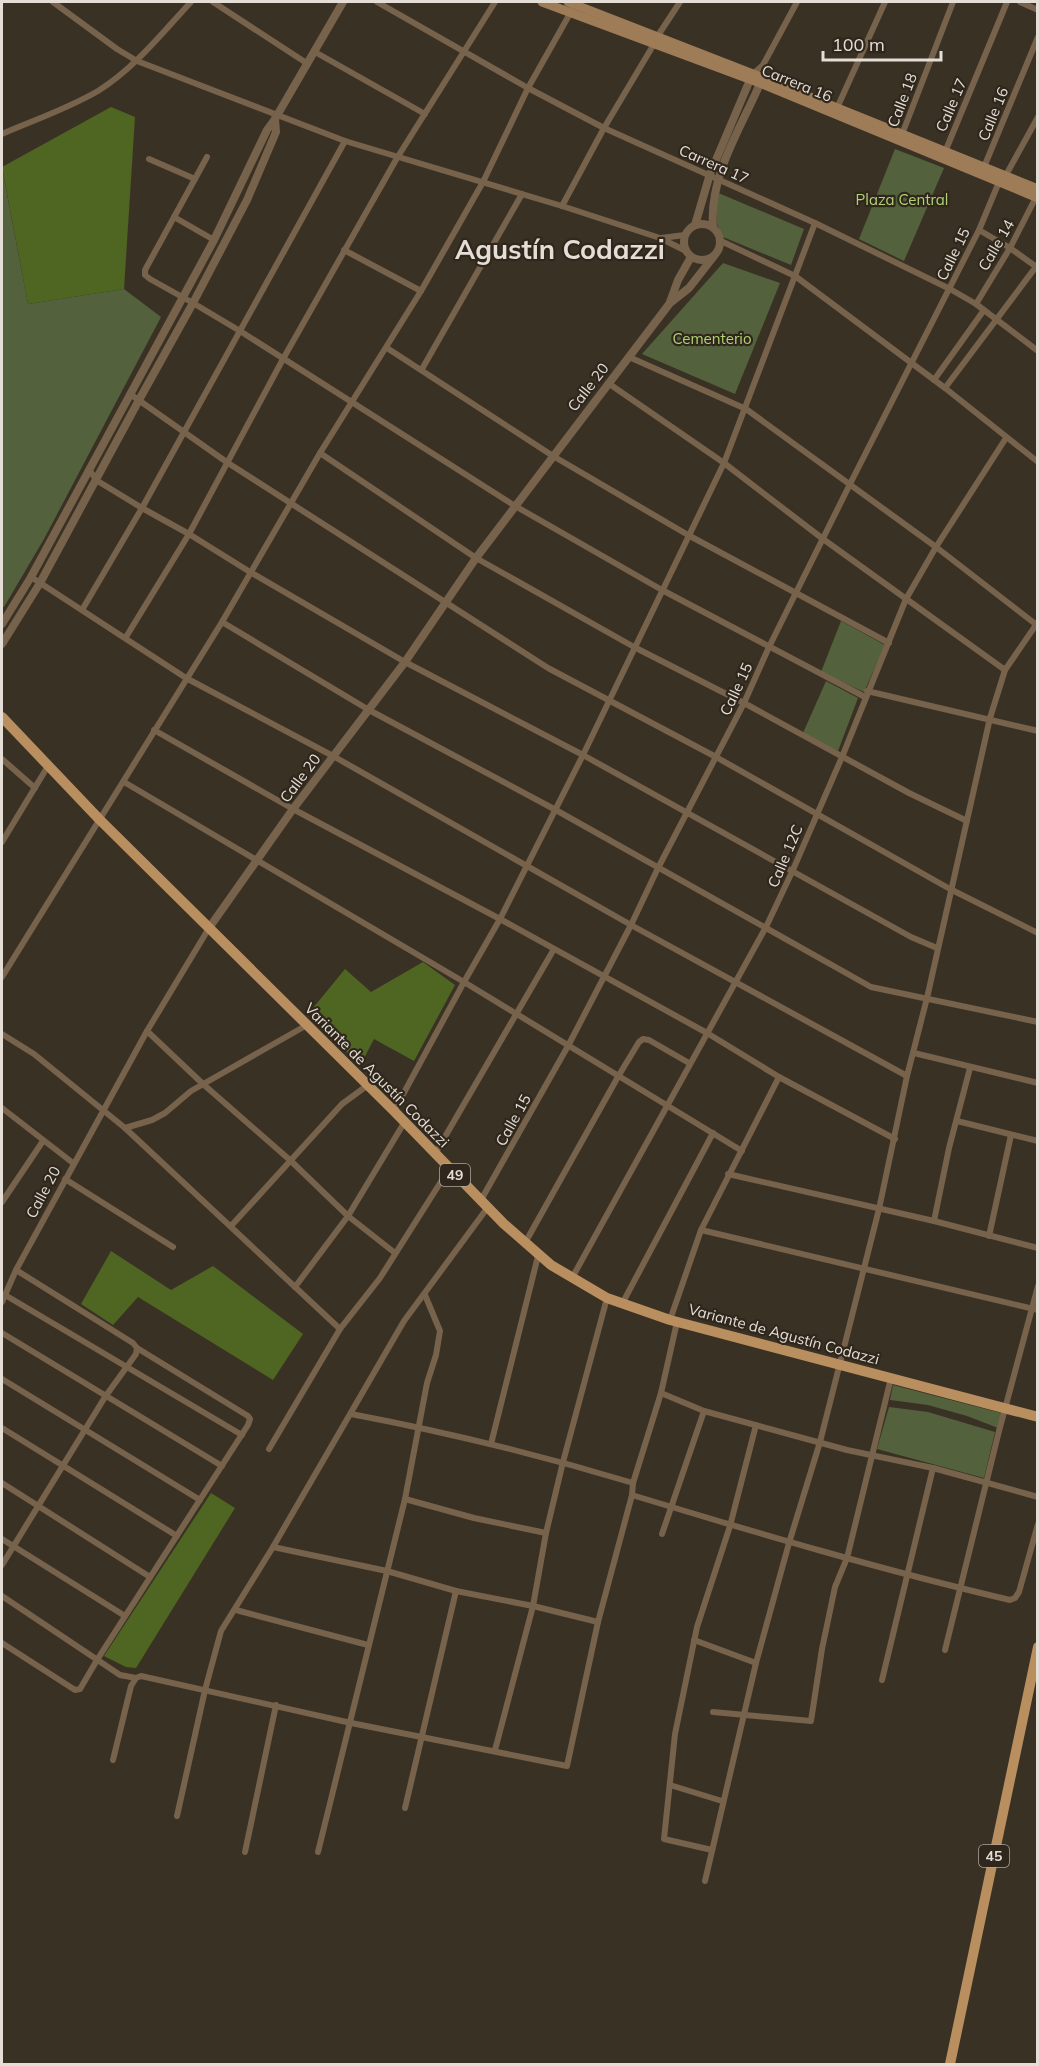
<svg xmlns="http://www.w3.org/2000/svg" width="1039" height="2066" font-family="Mulish,sans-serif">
<rect width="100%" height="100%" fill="#3a3125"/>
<!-- green -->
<g fill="#53613c">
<polygon points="895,149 944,168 904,261 859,239"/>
<polygon points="2,168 28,304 124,289 161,317 44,539 4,607 2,606"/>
<polygon points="716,192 804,229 791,265 723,237 717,224"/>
<polygon points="723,263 780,283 735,394 642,354"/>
<polygon points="841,621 885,645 864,692 821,672"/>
<polygon points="826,681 858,698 838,751 803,733"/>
<polygon points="893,1385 1001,1413 998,1428 967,1416 928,1405 890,1400"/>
<polygon points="889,1407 928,1412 995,1432 984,1478 877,1449"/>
</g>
<!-- forest -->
<g fill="#4f6522">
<polygon points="111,107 135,117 124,289 28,304 2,167"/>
<polygon points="423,962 455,985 414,1061 374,1039 360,1066 309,1013 345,969 371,992"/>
<polygon points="111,1251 171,1290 213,1266 303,1334 273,1380 138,1297 113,1325 81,1304"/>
<polygon points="211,1493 235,1508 136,1668 126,1667 104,1656"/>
</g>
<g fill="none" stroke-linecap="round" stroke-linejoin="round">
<!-- minor -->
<g stroke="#77624b" stroke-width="6">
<polyline points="53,2 117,49 137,61 345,141 562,206 660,238 686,251"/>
<polyline points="213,2 308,64"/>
<polyline points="377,2 528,88 604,128 815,223 950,289 976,304 1038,351"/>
<polyline points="1020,2 1038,10"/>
<polyline points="315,52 425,114"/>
<polyline points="753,74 763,65 797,2"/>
<polyline points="837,108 885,2"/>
<path d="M2 134C34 120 67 109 98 91 135 68 162 33 191 2"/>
<polyline points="901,137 953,2"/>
<polyline points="945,152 1007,2"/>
<polyline points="207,157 145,270 145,275 150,279 193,303 240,331 515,506 662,590 865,697"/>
<polyline points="149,159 195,179"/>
<polyline points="984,167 1038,37"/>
<polyline points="1006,175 1038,117"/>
<polyline points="562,206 604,128 654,44 657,37 680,2"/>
<polyline points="174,217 214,240"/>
<polyline points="979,230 1010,248 1038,268"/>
<polyline points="661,238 685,235"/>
<polyline points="721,241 795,276 945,388 1038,462"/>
<polyline points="344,250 421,291"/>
<polyline points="976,304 1010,248 1036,197"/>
<polyline points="387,348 553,456 688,535 889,643"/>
<polyline points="629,357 746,409 936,547 1038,626"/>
<polyline points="422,369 522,194"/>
<polyline points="934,380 984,310"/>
<polyline points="608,383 724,463 823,539 1005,670"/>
<polyline points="945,388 1038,264"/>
<polyline points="130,394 228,463 548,668 716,757 950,889 1038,933"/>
<polyline points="320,453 476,558 634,647 744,703 909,793 967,821"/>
<polyline points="89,469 96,480 142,508 189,534 250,572 405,662 583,755 911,937 937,948"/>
<polyline points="31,577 186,678 333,756 631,925 907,1076"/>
<polyline points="82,610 142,508 345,141"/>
<polyline points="222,622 369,710 554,809 871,987 1038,1022"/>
<polyline points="126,637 189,534 283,359 397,158 495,2"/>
<polyline points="867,691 1038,731"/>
<polyline points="154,730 293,809 500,919 707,1033 779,1077 895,1139"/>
<polyline points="2,759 35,788"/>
<polyline points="124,782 464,982 742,1151"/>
<polyline points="2,842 48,766"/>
<polyline points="2,977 222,622 320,453 421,291 483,182 528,88 572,10"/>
<polyline points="147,1031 203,1084 291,1161 348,1216 395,1253"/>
<polyline points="2,1034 34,1054 125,1128 340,1329"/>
<polyline points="914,1053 1038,1083"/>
<polyline points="2,1108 73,1163"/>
<polyline points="394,1111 464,982 500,919 583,755 724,463 815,223"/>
<polyline points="957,1121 1038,1141"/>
<polyline points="125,1128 152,1120 165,1113 191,1091 307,1025"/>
<polyline points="435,1154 554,949"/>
<polyline points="728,1174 934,1221 1038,1248"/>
<polyline points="65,1179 173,1247"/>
<polyline points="481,1200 568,1046 631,925 658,868 744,703 769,647 850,484 979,230 999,182"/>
<polyline points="2,1202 43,1141"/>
<polyline points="934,1221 949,1148 970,1068"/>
<polyline points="231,1226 342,1104 368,1085"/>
<polyline points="701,1230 1038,1310"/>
<polyline points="989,1236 1011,1135"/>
<polyline points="525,1243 619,1075 639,1042 643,1039 649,1040 689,1063"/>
<polyline points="572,1278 766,927 792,872 842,757 906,599 936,547 1006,438"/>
<polyline points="295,1287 348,1216 404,1123"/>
<polyline points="5,1295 242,1435"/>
<polyline points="2,1302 16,1270 147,1031 209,928"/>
<polyline points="622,1304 713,1133"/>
<polyline points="670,1320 701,1230 779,1077"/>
<polyline points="2,1333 222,1466"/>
<polyline points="2,1379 200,1500"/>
<polyline points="661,1393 704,1411 847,1450 933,1468 1038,1497"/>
<path d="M351 1414C446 1432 540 1455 633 1483"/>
<polyline points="2,1428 177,1536"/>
<polyline points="491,1444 538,1256"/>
<polyline points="269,1449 340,1329 380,1278 449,1169"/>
<polyline points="2,1483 150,1577"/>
<path d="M632 1495C757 1533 882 1570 1010 1600L1015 1598 1019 1592 1038 1524"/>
<polyline points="405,1499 474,1518 546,1533"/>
<polyline points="662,1534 704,1411"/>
<polyline points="2,1539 125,1616"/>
<polyline points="273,1547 387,1571 456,1591 533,1606 598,1622"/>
<polyline points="2,1565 105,1397 136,1354 137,1348"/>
<polyline points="2,1596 120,1675 136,1678"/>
<polyline points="236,1610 368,1645"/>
<polyline points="694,1640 756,1663"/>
<polyline points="2,1643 75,1690 80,1689 97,1660 248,1425 250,1419 248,1416 137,1348 133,1343 16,1270"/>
<polyline points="945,1650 999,1431 1038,1286"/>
<polyline points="882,1680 933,1468"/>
<polyline points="713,1712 811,1721 822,1649 835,1587 847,1558 891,1378"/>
<polyline points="495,1750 533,1606 546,1533 563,1462 607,1298"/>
<polyline points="113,1760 131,1686 136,1678 141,1676 351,1723 567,1766 598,1622 632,1495 633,1483 661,1393 677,1322"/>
<polyline points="670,1785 722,1801"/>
<polyline points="405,1808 456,1591"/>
<polyline points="177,1816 205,1690 221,1631 273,1547 404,1321 488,1207"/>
<polyline points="712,1850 664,1839 675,1734 697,1627 730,1526 756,1425"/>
<polyline points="245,1852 276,1705"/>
<polyline points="318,1852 405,1499 427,1383 436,1355 440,1331 425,1295"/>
<polyline points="705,1881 756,1663 789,1543 820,1442 879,1209 907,1076 927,998 990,718 1005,670 1038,622"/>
</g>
<!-- tertiary -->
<g stroke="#77624b" stroke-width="8">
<circle cx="702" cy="242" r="18"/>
<polyline points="695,225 710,174 752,75"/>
<path d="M713 227C709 174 742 127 762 79"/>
<polyline points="670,302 678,280 691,257"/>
<polyline points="2,624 31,577 214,240 267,130 275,119 343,2"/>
<polyline points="2,644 40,583 139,400 193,303 247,200 276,132 275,119"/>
<polyline points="209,928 293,809 405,662 476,558 670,303 689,288 714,256"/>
</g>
<!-- secondary -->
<g stroke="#9d7c57" stroke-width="9">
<polyline points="542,2 760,83 1038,198"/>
<polyline points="568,2 758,76 1038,189"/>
</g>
<!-- primary -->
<g stroke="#ba8f5f" stroke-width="10">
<polyline points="2,717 100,820 394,1111 504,1224 551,1265 607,1298 670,1320 1038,1417"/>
<polyline points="950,2064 1038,1647"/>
</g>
</g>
<g text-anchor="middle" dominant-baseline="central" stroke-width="4.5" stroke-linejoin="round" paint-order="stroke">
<!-- shield labels -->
<g fill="#30271c" stroke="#aea79f" stroke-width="1.5">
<rect x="440" y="1164" width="30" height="22" rx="4.5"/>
<rect x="979" y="1845" width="30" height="22" rx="4.5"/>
</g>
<g font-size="14" font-weight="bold" fill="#e4ded7">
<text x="455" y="1175">49</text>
<text x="994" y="1856">45</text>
</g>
<!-- street labels -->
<g font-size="15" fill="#e4ded7" stroke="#30271c">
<text transform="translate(797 83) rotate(22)">Carrera 16</text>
<text transform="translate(902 100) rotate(-69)">Calle 18</text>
<text transform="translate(951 105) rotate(-67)">Calle 17</text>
<text transform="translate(993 114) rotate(-68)">Calle 16</text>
<text transform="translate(714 164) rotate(24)">Carrera 17</text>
<text transform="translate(996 245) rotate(-60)">Calle 14</text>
<text transform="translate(953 254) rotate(-64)">Calle 15</text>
<text transform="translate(588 387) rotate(-52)">Calle 20</text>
<text transform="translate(736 689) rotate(-65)">Calle 15</text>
<text transform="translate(300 778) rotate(-53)">Calle 20</text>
<text transform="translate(785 856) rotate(-67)">Calle 12C</text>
<text transform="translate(377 1075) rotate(45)">Variante de Agustín Codazzi</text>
<text transform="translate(513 1120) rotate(-61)">Calle 15</text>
<text transform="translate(43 1192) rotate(-62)">Calle 20</text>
<text transform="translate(784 1334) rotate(15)">Variante de Agustín Codazzi</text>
</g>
<!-- park labels -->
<g font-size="15" fill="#b1d375" stroke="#30271c">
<text x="902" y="199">Plaza Central</text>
<text x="712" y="338">Cementerio</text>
</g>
<!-- town labels -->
<g font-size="27" font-weight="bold" fill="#e4ded7" stroke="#30271c">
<text x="560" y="249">Agustín Codazzi</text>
</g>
</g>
<!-- border -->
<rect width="1039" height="2066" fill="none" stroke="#e4ded7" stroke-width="6"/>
<!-- scale -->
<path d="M823 51v9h118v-9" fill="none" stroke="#e4ded7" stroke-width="3"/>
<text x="832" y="51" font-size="18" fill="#e4ded7" stroke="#30271c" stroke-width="4.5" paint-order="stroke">100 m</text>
</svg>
